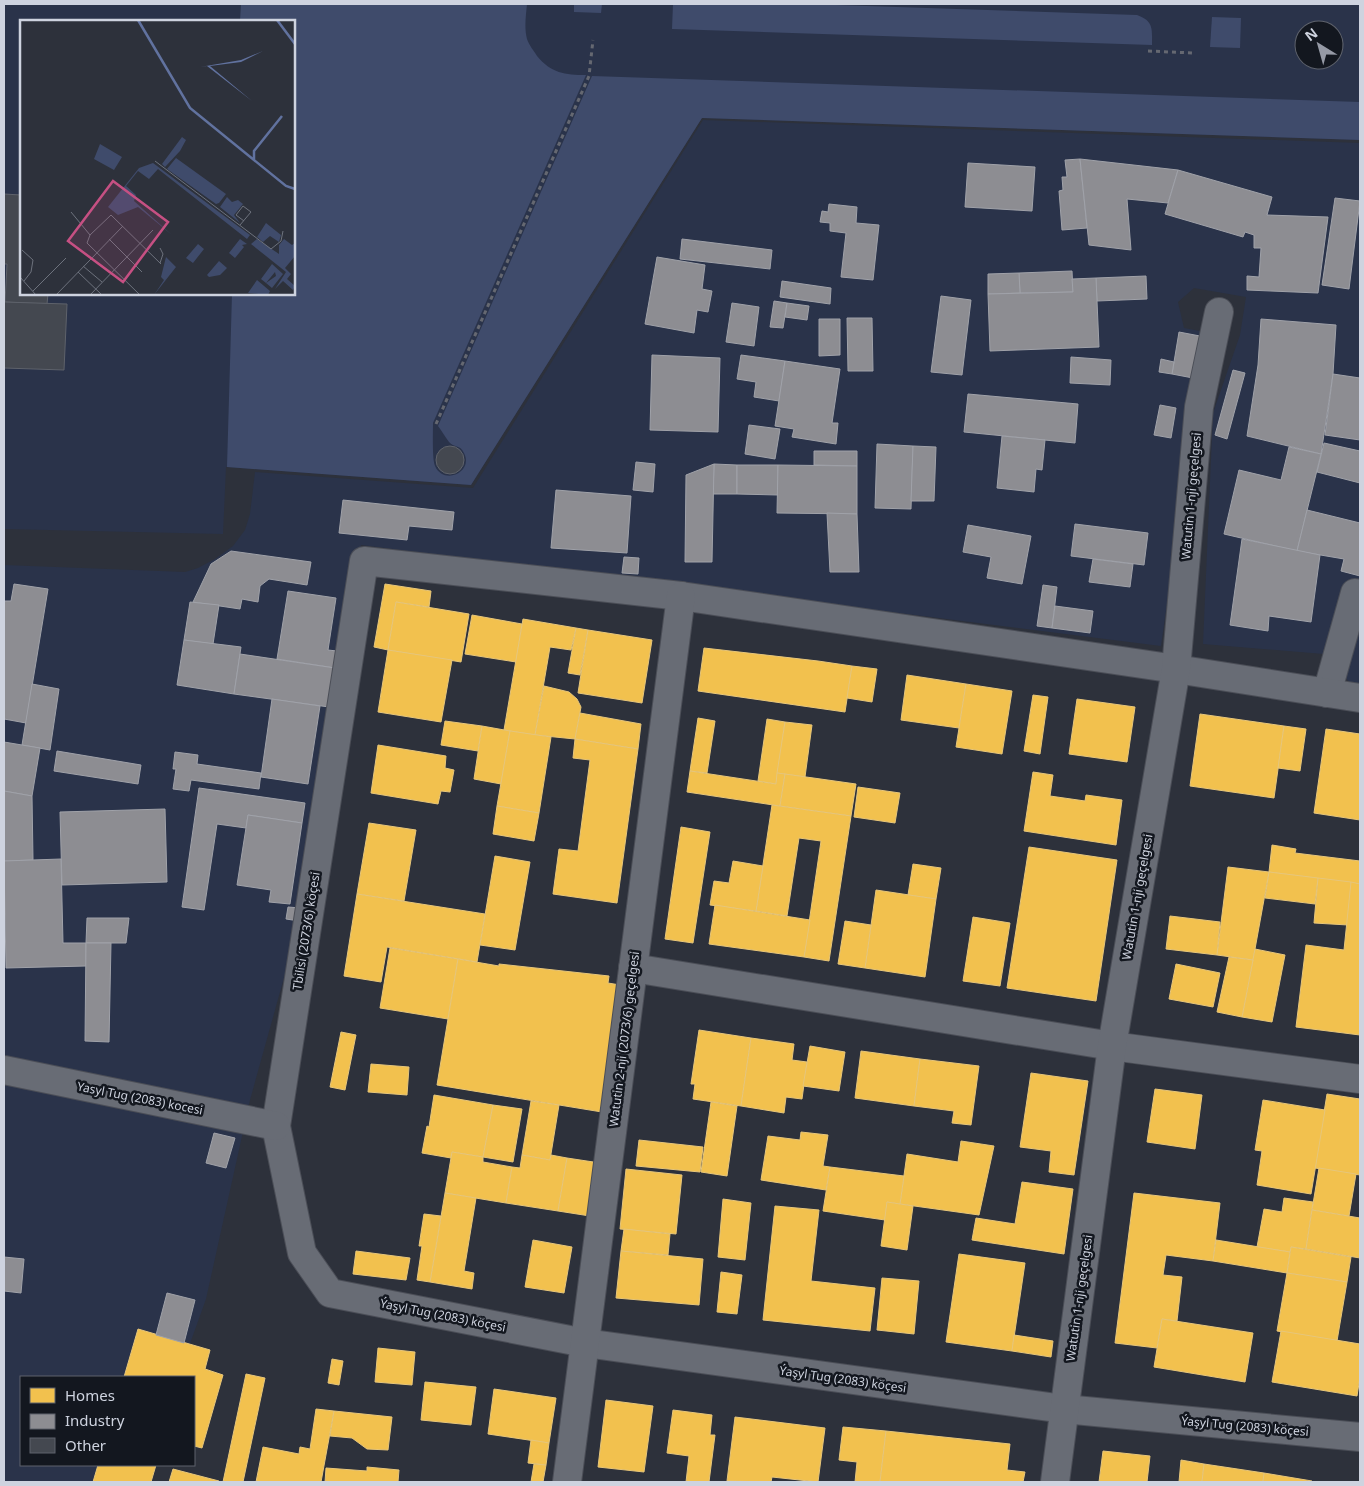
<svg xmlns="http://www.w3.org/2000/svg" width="1364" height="1486" font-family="'Noto Sans',sans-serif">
<rect width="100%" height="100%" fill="#2d313b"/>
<!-- built -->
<g fill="#2a334a" fill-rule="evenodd">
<path d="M4 4H1360V140L702 118 471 485 226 467 223 534 4 529ZM21 21H294V294H21ZM1304 30H1334V60H1304Z"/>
<polygon points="703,120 1360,143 1360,689 1354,687 1324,654 1203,644 1213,413 1240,335 1246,297 1194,288 1178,302 1184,328 1205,332 1161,646 361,545 290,956 250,1100 206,1299 178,1377 21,1377 21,1465 148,1465 142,1482 4,1482 4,565 185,572 198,568 215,559 233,546 245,530 250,514 255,472 473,488"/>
</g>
<!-- green -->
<g fill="#3f4b6b">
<path d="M241 4H527C526 15 524 28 527 39 529 45 534 51 537 56 551 73 565 75 586 75L433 423C433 432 432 459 435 466 444 486 474 472 464 453 460 444 454 448 449 442 445 437 442 431 438 426L592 76 1360 102V140L702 118 471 485 227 467 232 294H294V21H240Z"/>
<polygon points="574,4 602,4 601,13 574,12"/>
<path d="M673 4H806L1137 15C1154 21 1152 29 1152 45L672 29Z"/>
<polygon points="1212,17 1241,18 1240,48 1210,47"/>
</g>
<!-- homes -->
<g fill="#f2c14e" stroke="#e7c67a">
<polygon points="385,584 431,591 429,607 396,602 388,650 374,647"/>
<polygon points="396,602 469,614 461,662 388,650"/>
<polygon points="472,615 522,624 516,662 465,654"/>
<polygon points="523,619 576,628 571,650 550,647 535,735 504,730"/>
<polygon points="576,628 588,630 580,675 568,673"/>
<polygon points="588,630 652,640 642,703 578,693"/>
<polygon points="704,648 818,661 852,666 845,712 698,691"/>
<polygon points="388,650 452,660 441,722 378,712"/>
<polygon points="852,666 877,669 872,702 847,698"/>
<polygon points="907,675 966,684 959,728 901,720"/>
<polygon points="966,684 1012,691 1002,754 956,747"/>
<polygon points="544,686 569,692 577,699 581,707 575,739 535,735"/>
<polygon points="1033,695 1048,697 1040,754 1024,751"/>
<polygon points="1077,699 1135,707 1127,762 1069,754"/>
<polygon points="580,713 641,724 638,749 575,739"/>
<polygon points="1200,714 1284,726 1274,798 1190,786"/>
<polygon points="698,718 715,721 707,773 690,771"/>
<polygon points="767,719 785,722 776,784 758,781"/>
<polygon points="445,721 482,726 478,751 441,745"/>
<polygon points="785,722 812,725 805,777 777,773"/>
<polygon points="482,726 510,731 501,784 474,779"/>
<polygon points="1284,726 1306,729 1300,771 1278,768"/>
<polygon points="1326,729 1360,734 1360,820 1314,813"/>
<polygon points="510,731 551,737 539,813 497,806"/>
<polygon points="575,739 638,749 617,903 553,894 559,849 578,851 590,760 573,758"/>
<polygon points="378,745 446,756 445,768 454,770 450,792 441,791 438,804 371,793"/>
<polygon points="690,771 776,784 777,773 785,774 780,806 687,792"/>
<polygon points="1033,772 1053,775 1050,796 1085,801 1086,795 1122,800 1116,845 1024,831"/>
<polygon points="785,774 856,784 851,816 780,806"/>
<polygon points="858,787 900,793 895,823 854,817"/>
<polygon points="772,805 851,816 829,961 804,957 821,841 799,838 787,916 756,911"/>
<polygon points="497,806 539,813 534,841 493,834"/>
<polygon points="369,823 416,830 404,901 357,894"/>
<polygon points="681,827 710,832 693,943 665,939"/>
<polygon points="1272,845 1296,849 1295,853 1360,861 1360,884 1269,872"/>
<polygon points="1029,847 1117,860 1096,1001 1007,988"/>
<polygon points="495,856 530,862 515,950 480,945"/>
<polygon points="733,861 763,866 756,911 710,905 714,881 729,883"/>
<polygon points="913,864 941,868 936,899 908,895"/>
<polygon points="1228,867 1269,872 1253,960 1217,955"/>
<polygon points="1269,872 1318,878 1315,904 1265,898"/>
<polygon points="1318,878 1351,882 1348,925 1314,923"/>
<polygon points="1351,882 1360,884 1360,1035 1296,1027 1306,945 1344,950"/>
<polygon points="876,890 936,899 925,977 865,968"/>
<polygon points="357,894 485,914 477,962 387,947 381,982 344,976"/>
<polygon points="715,905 810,920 804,957 709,944"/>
<polygon points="1170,916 1220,922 1217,955 1166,949"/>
<polygon points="973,917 1010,923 1000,986 963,981"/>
<polygon points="845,921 871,925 865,968 838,964"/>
<polygon points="390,948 458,959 448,1019 380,1008"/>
<polygon points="1255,949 1285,955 1272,1022 1242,1017"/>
<polygon points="1229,957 1253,960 1242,1017 1217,1012"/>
<polygon points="458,959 499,966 499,964 609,976 608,983 620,985 602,1112 437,1085"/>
<polygon points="1176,964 1220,973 1213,1007 1169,999"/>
<polygon points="699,1030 751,1038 741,1106 693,1099 695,1084 691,1084"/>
<polygon points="341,1032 356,1035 345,1090 330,1087"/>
<polygon points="751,1038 794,1044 792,1060 807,1062 802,1099 786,1097 784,1113 741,1106"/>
<polygon points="810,1046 845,1052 839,1091 803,1086"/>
<polygon points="861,1051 920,1059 914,1106 855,1098"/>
<polygon points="920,1059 979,1066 971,1125 952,1123 954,1111 914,1106"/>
<polygon points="371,1064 409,1067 407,1095 368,1092"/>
<polygon points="1031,1073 1088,1081 1074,1175 1049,1172 1051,1151 1020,1147"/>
<polygon points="1155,1089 1202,1095 1195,1149 1147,1142"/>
<polygon points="1327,1094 1360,1099 1360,1175 1315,1168"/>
<polygon points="434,1095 493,1105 483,1157 452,1152 451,1158 422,1153 427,1126 429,1127"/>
<polygon points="1263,1100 1325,1110 1311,1194 1257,1185 1262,1151 1255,1150"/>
<polygon points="531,1101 559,1105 550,1160 522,1155"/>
<polygon points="711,1102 737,1106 727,1176 701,1172"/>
<polygon points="493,1105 522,1109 513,1162 483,1157"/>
<polygon points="801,1132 828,1135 823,1166 830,1167 826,1190 761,1180 768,1136 800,1140"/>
<polygon points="639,1140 703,1147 700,1172 636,1166"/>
<polygon points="961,1141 994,1146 979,1215 900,1204 907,1154 958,1162"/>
<polygon points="452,1152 483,1157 483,1162 512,1167 506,1203 445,1193"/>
<polygon points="522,1155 550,1160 551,1155 567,1158 558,1211 506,1203 512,1167 520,1168"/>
<polygon points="567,1158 600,1163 590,1216 558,1211"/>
<polygon points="830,1167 904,1176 900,1204 887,1202 885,1220 823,1211"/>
<polygon points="1319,1168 1356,1174 1349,1216 1312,1210"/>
<polygon points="626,1169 682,1175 676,1234 620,1229"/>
<polygon points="1022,1182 1073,1189 1064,1254 972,1240 976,1218 1015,1224"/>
<polygon points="445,1193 476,1198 464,1271 474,1273 472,1289 430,1282"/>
<polygon points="1134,1193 1220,1203 1213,1261 1166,1255 1163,1275 1182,1277 1177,1321 1162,1319 1157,1348 1115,1343"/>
<polygon points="1284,1198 1313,1202 1306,1249 1291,1247 1290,1252 1257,1247 1264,1209 1282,1212"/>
<polygon points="723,1199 751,1203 745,1260 718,1257"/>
<polygon points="887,1202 913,1206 907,1250 881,1246"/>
<polygon points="775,1206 819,1210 811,1281 875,1288 870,1331 763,1320"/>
<polygon points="1312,1210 1360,1218 1360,1258 1306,1249"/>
<polygon points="424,1214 441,1216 430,1282 417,1280 422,1246 419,1246"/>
<polygon points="624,1229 670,1234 668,1255 621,1251"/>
<polygon points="533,1240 572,1247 564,1293 525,1287"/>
<polygon points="1216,1240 1290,1252 1287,1273 1213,1261"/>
<polygon points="1291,1247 1351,1257 1347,1282 1287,1273"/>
<polygon points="356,1251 410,1258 406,1280 353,1274"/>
<polygon points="621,1251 703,1259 699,1305 616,1298"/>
<polygon points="959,1254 1025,1263 1012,1351 946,1342"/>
<polygon points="721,1272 742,1275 737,1314 717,1312"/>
<polygon points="1287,1273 1347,1282 1337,1341 1277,1331"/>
<polygon points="882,1278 919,1281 914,1334 877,1330"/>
<polygon points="1162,1319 1253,1333 1245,1382 1154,1367"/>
<polygon points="138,1329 210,1350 205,1369 223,1375 202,1448 194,1446 194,1377 124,1377"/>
<polygon points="1281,1331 1360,1344 1360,1377 1357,1396 1272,1382"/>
<polygon points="1014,1335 1053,1341 1051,1357 1012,1351"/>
<polygon points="378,1348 415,1352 412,1385 375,1382"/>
<polygon points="332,1359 343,1361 339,1385 328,1383"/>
<polygon points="246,1374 265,1378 243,1482 223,1482"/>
<polygon points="425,1382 476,1387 471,1425 421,1420"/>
<polygon points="494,1389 556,1398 549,1443 488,1434"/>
<polygon points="606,1400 653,1406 644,1472 598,1467"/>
<polygon points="316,1409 334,1411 321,1482 256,1482 263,1447 299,1454 300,1447 310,1449"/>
<polygon points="673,1410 712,1415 710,1435 715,1435 709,1482 686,1482 689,1456 667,1453"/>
<polygon points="334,1411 392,1417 388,1450 367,1449 352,1438 330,1436"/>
<polygon points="735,1417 825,1428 818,1482 772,1477 771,1482 727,1481"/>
<polygon points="843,1427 886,1431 880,1482 855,1482 857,1462 839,1460"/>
<polygon points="886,1431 1010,1444 1007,1470 1025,1472 1023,1482 880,1482"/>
<polygon points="531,1440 549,1443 546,1465 528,1463"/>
<polygon points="1103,1451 1150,1456 1147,1482 1099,1482"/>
<polygon points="1181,1460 1204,1464 1202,1482 1179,1482"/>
<polygon points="534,1464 546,1465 543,1482 531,1482"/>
<polygon points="1204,1464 1264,1473 1263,1482 1202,1482"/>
<polygon points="98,1465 156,1465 151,1482 93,1482"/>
<polygon points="367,1467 399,1470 398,1482 325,1482 326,1468 367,1471"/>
<polygon points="173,1469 219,1481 219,1482 169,1482"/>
<polygon points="1264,1473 1312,1481 1312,1482 1263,1482"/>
</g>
<!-- industry -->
<g fill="#8d8d92" stroke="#a0a2a9">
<polygon points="1080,159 1087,228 1062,230 1059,191 1063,190 1062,177 1067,177 1065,160"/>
<polygon points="1080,159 1178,170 1168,203 1127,199 1131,250 1089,245"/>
<polygon points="968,163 1035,167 1032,211 965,207"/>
<polygon points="1178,170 1272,197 1267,215 1328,217 1318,293 1247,290 1247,276 1259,277 1261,248 1254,248 1254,235 1245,232 1243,237 1165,214"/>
<polygon points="1335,198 1360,201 1349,289 1322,285"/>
<polygon points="829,204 857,207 856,223 879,225 873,280 841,277 846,233 830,231 830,223 820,222 822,211 828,212"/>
<polygon points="682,239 772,250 770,269 680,259"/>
<polygon points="657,257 705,265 702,289 712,291 708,312 697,310 694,333 645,324"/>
<polygon points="1072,271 1073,292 1020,293 1019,273"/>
<polygon points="1019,273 1020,293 988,294 988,274"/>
<polygon points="1146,276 1147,299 1097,301 1096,278"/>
<polygon points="1096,278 1099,347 990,351 988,294 1073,292 1072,279"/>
<polygon points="782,281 831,288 830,304 780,297"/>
<polygon points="941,296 971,300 962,375 931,372"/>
<polygon points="774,301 787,303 783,328 770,327"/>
<polygon points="732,303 759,307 754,346 726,342"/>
<polygon points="787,303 809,306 807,320 785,317"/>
<polygon points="847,318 872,318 873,371 848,371"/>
<polygon points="819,319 840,319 840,355 819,356"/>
<polygon points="1261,319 1336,325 1333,374 1321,454 1247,436 1258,365"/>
<polygon points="1179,332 1200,336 1193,378 1172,374"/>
<polygon points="652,355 720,358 718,432 650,430"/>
<polygon points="741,355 785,361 779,401 754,397 756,382 737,379"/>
<polygon points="1071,357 1111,360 1110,385 1070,383"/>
<polygon points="1161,359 1174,362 1172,374 1159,372"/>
<polygon points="785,361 840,369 832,423 838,423 836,444 792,437 794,429 775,426"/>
<polygon points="1233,370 1245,373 1227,439 1215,435"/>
<polygon points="1333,374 1360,378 1360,440 1325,435"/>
<polygon points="968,394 1078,404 1075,443 964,432"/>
<polygon points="1160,405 1176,408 1171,438 1154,435"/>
<polygon points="749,425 780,429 775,459 745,454"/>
<polygon points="1002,436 1045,440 1042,470 1036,469 1034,492 997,488"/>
<polygon points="1324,443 1360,451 1360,483 1317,472"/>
<polygon points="877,444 913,446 911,509 875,508"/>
<polygon points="913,446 936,447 934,501 911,501"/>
<polygon points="1289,447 1321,454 1297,551 1224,534 1239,470 1281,480"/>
<polygon points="814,451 857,451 857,466 814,465"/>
<polygon points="636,462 655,464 653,492 633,490"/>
<polygon points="714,464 737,465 737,494 713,494"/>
<polygon points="714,464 712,562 685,562 686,475"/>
<polygon points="737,465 778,465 778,495 737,494"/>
<polygon points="778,465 857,466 857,514 777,513"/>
<polygon points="556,490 631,496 627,553 551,548"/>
<polygon points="343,500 454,512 452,530 409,526 407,540 339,533"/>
<polygon points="1307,510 1360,523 1360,576 1341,571 1344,559 1297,551"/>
<polygon points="827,513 857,514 859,572 830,572"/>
<polygon points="1075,524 1148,533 1144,565 1071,556"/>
<polygon points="968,525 1031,536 1022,584 987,578 991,557 963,552"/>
<polygon points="1242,539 1320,555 1311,622 1269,616 1268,631 1230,625"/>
<polygon points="231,551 311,562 307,585 269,579 260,586 258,602 242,599 240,609 193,602 211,564"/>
<polygon points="624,557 639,558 638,574 622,573"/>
<polygon points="1093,559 1133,564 1130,587 1089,582"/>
<polygon points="14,584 48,589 26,723 4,719 4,601 11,601"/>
<polygon points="1043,585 1057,587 1052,628 1037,626"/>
<polygon points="288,591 336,598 328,650 337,651 335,668 277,659"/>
<polygon points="190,602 219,605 213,644 184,640"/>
<polygon points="1055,606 1093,611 1090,633 1052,628"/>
<polygon points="184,640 241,647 234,694 177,685"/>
<polygon points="240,654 335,668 329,707 234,694"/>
<polygon points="32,684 59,689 50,750 22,745"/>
<polygon points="272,699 320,706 308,784 261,777"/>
<polygon points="4,742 40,748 32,796 4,791"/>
<polygon points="57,751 141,765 138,784 54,771"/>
<polygon points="175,752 198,755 197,764 261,773 259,789 191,780 189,791 173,789 176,769 173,769"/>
<polygon points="199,788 305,803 302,823 248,815 246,828 217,824 204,910 182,907"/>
<polygon points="4,791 32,796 33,860 4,861"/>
<polygon points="165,809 167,882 62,885 60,812"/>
<polygon points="248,815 302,823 290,904 269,902 271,890 237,885"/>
<polygon points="61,859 63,943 86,943 86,966 6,968 4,861"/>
<polygon points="288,907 301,908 299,921 286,919"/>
<polygon points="87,918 129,918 126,943 86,943"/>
<polygon points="86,943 111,943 109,1042 85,1041"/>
<polygon points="214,1133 235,1138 226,1168 206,1163"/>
<polygon points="4,1257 24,1259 21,1293 4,1291"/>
<polygon points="167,1293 195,1300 184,1343 156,1335"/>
</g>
<!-- building -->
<g fill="#444850" stroke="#5e626b">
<polygon points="4,194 21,195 21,294 48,294 47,304 5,302 7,264 4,264"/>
<polygon points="4,302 67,304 64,370 4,368"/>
<circle cx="450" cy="460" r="14"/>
</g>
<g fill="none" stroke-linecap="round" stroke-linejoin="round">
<defs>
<g id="minor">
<polyline points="1327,693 1355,593"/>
<polyline points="1360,698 1176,669 681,596 364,561 276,1126 302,1253 330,1293 585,1343 1064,1409 1360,1437"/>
<polyline points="633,968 1112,1046 1360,1079"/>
<polyline points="4,1070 276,1126"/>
<polyline points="567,1482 681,596"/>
<polyline points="1055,1482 1112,1046 1176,669 1199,407 1219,312"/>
</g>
</defs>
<!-- minor casing -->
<use href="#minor" stroke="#4b4e57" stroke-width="30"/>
<!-- path -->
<g stroke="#656871" stroke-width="3" stroke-dasharray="4 4" stroke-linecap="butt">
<polyline points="1148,51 1193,53"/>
<polyline points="436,424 589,76 593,40"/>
</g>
<!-- minor -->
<use href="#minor" stroke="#686c75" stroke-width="28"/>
</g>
<g text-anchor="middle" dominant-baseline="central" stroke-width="5" stroke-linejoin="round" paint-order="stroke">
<!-- street labels -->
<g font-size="12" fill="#ced3df" stroke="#13171f">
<text transform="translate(1191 496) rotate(-85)">Watutin 1-nji geçelgesi</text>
<text transform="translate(1137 897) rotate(-80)">Watutin 1-nji geçelgesi</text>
<text transform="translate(306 931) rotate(-81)">Tbilisi (2073/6) köçesi</text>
<text transform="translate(624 1039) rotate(-83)">Watutin 2-nji (2073/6) geçelgesi</text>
<text transform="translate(140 1098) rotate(11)">Yasyl Tug (2083) kocesi</text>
<text transform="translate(1079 1298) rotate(-82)">Watutin 1-nji geçelgesi</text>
<text transform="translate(443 1315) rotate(11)">Ýaşyl Tug (2083) köçesi</text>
<text transform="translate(843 1379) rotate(8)">Ýaşyl Tug (2083) köçesi</text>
<text transform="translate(1245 1426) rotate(5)">Ýaşyl Tug (2083) köçesi</text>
</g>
</g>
<!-- overview -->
<g transform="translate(20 20)">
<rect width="275" height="275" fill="#2d313b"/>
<path d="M162 117 166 120 160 131 145 147 142 144ZM80 124 102 137 94 150 74 139ZM156 138 206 174 199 183 196 184 147 149ZM133 143 230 215 227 219 138 149 129 159 118 151 106 166 116 175 114 181 152 215 118 187 98 195 88 187 119 148ZM207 177 212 182 218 180 223 184 214 195 220 203 200 187ZM246 203 261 215 259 222 250 216 243 222 237 217ZM220 219 227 224 222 225 224 227 215 238 209 233ZM237 219 259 234V225L264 219 272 225 275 223V236L265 248 271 254 267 259 275 266 273 270 263 261 255 269 266 252 231 224ZM178 224 184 229 173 243 166 238ZM146 237 156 247 134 275 144 260 141 257ZM199 241 207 248 200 255 189 257 187 255ZM252 244 263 254 252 268 246 263 256 256 255 252 246 263 241 259ZM237 260 250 271 248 275 228 273Z" fill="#3f4b6b"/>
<path d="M243 31 221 42 190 46 232 81 187 46 180 47 221 40Z" fill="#61729f"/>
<path fill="none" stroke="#61729f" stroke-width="2.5" d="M118 0 170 88 266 166 275 169M257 0 275 24M234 140V131L262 96"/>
<path fill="none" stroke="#6d727d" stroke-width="1" d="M135 141 251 229 261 221 263 211M51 192 70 215M220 205 231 192 223 186 216 195 224 201M89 219 122 252M2 230 13 240 11 252 4 261M140 243 143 234 140 228M63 246 82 262M58 252 82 275M0 257 16 275M13 271 46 238M36 275 103 206M70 275 133 210M120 275 67 223 70 215 91 195 141 244"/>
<path fill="#c65083" fill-opacity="0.15" stroke="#c65083" stroke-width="2.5" d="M93 161 148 202 103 262 48 221Z"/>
<rect width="275" height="275" fill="none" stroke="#ced3df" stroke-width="2.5"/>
</g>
<!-- border -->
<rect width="1364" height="1486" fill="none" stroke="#ced3df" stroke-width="10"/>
<!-- legend -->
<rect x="20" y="1376" width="175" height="90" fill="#13171f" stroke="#5e626c"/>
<rect x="30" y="1388" width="25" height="15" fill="#f2c14e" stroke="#5e626c"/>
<text x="65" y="1401" font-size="15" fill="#ced3df">Homes</text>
<rect x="30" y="1414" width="25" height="15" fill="#8d8d92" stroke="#5e626c"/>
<text x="65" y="1426" font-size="15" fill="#ced3df">Industry</text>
<rect x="30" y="1438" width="25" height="15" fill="#444850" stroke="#5e626c"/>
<text x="65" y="1451" font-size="15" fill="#ced3df">Other</text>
<!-- north arrow -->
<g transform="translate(1319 45) rotate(323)"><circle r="24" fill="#13171f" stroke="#5e626c"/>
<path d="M0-4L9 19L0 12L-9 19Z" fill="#969aa6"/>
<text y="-8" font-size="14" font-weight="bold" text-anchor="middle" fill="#ced3df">N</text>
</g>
</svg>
